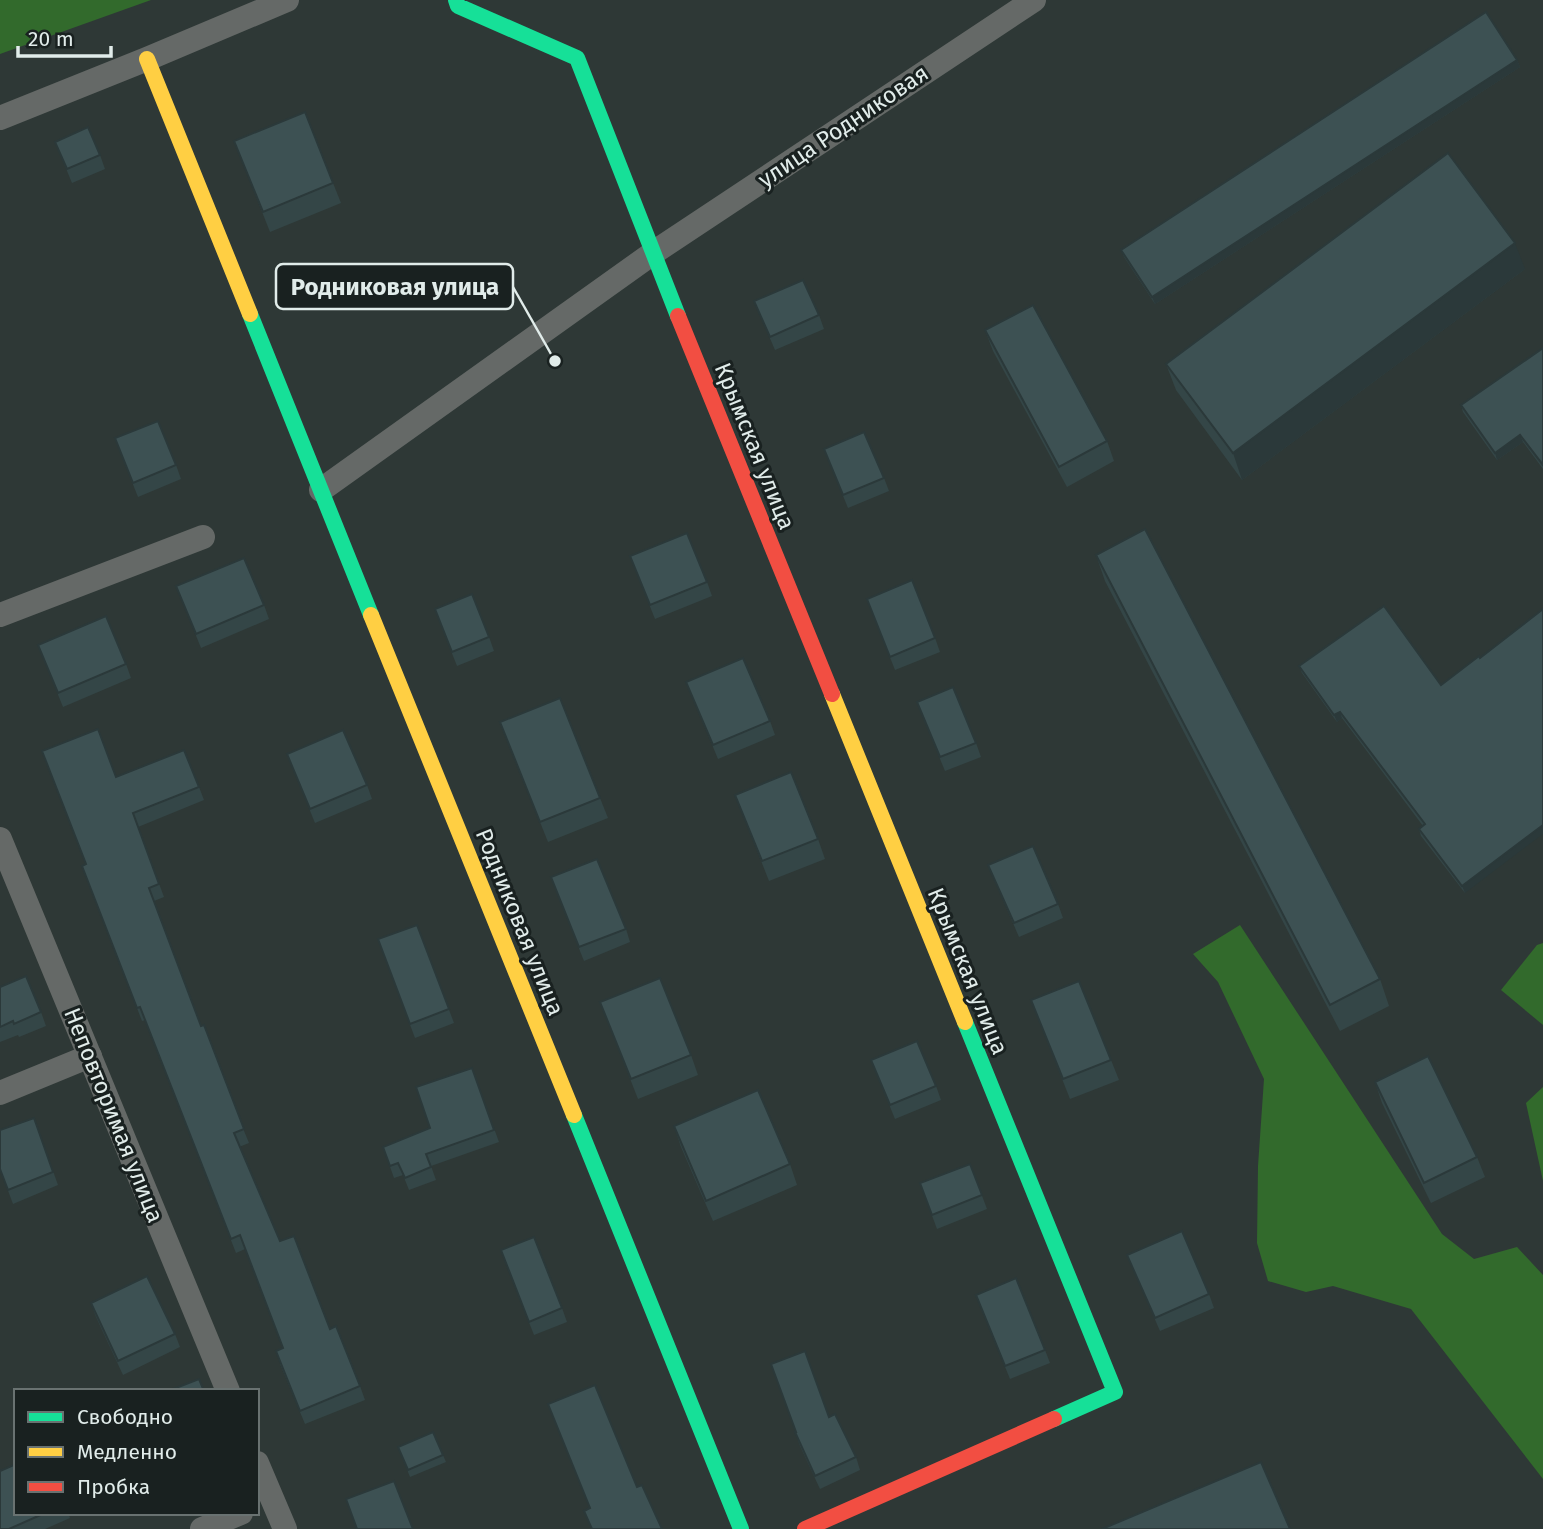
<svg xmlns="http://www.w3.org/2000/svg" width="1543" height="1529" font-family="'Fira Sans',sans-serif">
<rect width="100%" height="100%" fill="#2e3836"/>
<!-- green -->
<g fill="#326a2c">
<polygon points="0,0 151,0 0,54"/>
<polygon points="1240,925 1442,1234 1474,1259 1517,1247 1543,1275 1543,1479 1411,1309 1333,1286 1306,1292 1268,1281 1257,1243 1258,1166 1264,1079 1218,982 1193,954"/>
<polygon points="1543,943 1543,1025 1501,990 1537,945"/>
<polygon points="1543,1087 1543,1181 1526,1103"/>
</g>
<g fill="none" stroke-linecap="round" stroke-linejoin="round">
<!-- street -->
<g stroke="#656967" stroke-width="24">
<polyline points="0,118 147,59 287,0"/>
<polyline points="321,490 653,253 1034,0"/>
<polyline points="0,615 203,537"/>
<polyline points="0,839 228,1391"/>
<polyline points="0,1093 90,1056"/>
<polyline points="257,1463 285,1529"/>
<polyline points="202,1529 241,1513"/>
</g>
<!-- fast -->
<g stroke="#16e098" stroke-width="16">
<polyline points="456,0 458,6 577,58 678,316"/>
<polyline points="250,314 371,615"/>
<polyline points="965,1022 1115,1392 1054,1419"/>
<polyline points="574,1115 741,1529"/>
</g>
<!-- slow -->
<g stroke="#ffcf43" stroke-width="16">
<polyline points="147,59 250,314"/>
<polyline points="371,615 574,1115"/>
<polyline points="832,694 965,1022"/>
</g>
<!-- jam -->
<g stroke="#f24e42" stroke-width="16">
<polyline points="678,316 832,694"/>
<polyline points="805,1529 1054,1419"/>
</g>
</g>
<!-- wall -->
<g fill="#344647">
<polygon points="1517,60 1520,67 1155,304 1124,257 1121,250"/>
<polygon points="234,141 333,183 341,203 270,232"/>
<polygon points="55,142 100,155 105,169 72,183"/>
<polygon points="1525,269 1242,480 1176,390 1166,364"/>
<polygon points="754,301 819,315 824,329 775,350"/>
<polygon points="985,330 1107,441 1114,461 1067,487 993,351"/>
<polygon points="1543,348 1543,469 1523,442 1497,460 1463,412 1461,405"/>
<polygon points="824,449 884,478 889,491 848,508"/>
<polygon points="120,452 176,465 181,479 138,497"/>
<polygon points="1096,555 1380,979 1389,1006 1340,1031 1105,581"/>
<polygon points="635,569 707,582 712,596 655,619"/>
<polygon points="176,586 264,605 269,619 201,648"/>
<polygon points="872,612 935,638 940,652 895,670"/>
<polygon points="440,623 489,637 494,651 457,666"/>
<polygon points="38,645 126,664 131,678 63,707"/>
<polygon points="1480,658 1465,893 1421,836 1419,829 1423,826 1342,718 1337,722 1302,673 1299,666 1441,685"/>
<polygon points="686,682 770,721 775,735 718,759"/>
<polygon points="922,715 976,743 981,757 945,771"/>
<polygon points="500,722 600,798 608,818 548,842"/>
<polygon points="287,754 367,785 372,799 315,823"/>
<polygon points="116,777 199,787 204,800 138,827 164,897 154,901 201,1026 249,1143 239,1147 280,1241 330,1329 360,1386 365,1400 305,1424 280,1364 283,1348 245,1249 236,1253 145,1020 142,1021 87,879 85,864"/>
<polygon points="735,795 818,839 825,859 769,881"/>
<polygon points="988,865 1058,904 1063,918 1019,937"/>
<polygon points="556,891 626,929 630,942 584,961"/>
<polygon points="417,925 454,1023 415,1038 378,939"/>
<polygon points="0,987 41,1012 46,1026 19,1037 18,1035 0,1042"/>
<polygon points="1031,1000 1111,1060 1119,1080 1070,1099"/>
<polygon points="600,1002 691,1055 698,1075 638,1099"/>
<polygon points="871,1060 936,1086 941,1100 895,1119"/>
<polygon points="472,1068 499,1142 431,1166 436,1180 409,1190 403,1175 394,1178 383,1147 430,1128"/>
<polygon points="1375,1082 1477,1157 1485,1177 1431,1203 1382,1103"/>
<polygon points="34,1118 58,1185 13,1204 0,1169"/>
<polygon points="674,1126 790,1164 797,1185 713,1221 681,1147"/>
<polygon points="970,1164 987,1209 937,1229 920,1183"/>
<polygon points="1127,1255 1209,1294 1214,1308 1160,1331"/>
<polygon points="506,1264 562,1308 567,1322 534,1335"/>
<polygon points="91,1303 175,1334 180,1347 123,1375 96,1317"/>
<polygon points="981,1308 1045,1350 1050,1363 1010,1379"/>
<polygon points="829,1417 856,1457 860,1470 820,1489 800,1446 795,1432"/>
<polygon points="433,1432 446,1462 410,1477 398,1447"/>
<polygon points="16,1513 68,1513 70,1518 45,1529 0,1529"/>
</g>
<!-- shaded-wall -->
<g fill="#2b393a">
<polygon points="1517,60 1520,67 1155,304 1152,297"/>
<polygon points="1515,243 1525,269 1242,480 1233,453"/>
<polygon points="1520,435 1523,442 1497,460 1495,453"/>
<polygon points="1340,712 1342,718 1337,722 1334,715"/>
<polygon points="1543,825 1543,834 1465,893 1462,886"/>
</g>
<!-- building -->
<g fill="#3d5153" stroke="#2b393a" stroke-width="2">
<polygon points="1486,12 1517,60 1152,297 1121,250"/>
<polygon points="305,112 333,183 263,212 234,141"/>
<polygon points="88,127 100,155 67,169 55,142"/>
<polygon points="1448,153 1515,243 1233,453 1166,364"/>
<polygon points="803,280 819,315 770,337 754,301"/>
<polygon points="1033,305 1107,441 1059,467 985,330"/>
<polygon points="1543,348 1543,465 1520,435 1495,453 1461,405"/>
<polygon points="158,421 176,465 133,483 115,438"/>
<polygon points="864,432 884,478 843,495 824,449"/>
<polygon points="1145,529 1380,979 1330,1005 1096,555"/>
<polygon points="687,533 707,582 650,605 630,556"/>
<polygon points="244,558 264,605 196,634 176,586"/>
<polygon points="912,580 935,638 890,657 867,599"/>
<polygon points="472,594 489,637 452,652 435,609"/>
<polygon points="1384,606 1441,685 1479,656 1480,658 1543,609 1543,825 1462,886 1419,829 1425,824 1340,712 1334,715 1299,666"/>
<polygon points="106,616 126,664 58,693 38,645"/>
<polygon points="743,658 770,721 713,745 686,682"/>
<polygon points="953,687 976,743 940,757 917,702"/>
<polygon points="560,698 600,798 540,822 500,722"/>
<polygon points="98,729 116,777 184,750 199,787 133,813 159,884 149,888 201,1026 204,1025 244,1129 234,1133 280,1241 294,1236 330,1329 336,1326 360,1386 300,1411 276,1351 283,1348 240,1235 231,1239 140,1007 137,1008 82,866 86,864 42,751"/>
<polygon points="343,730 367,785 310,809 287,754"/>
<polygon points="791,772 818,839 762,861 735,795"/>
<polygon points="1033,846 1058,904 1014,923 988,865"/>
<polygon points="597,859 626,929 579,947 551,877"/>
<polygon points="417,925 449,1009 410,1024 378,939"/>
<polygon points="26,976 41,1012 14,1024 13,1021 0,1027 0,987"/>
<polygon points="660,978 691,1055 631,1079 600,1002"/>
<polygon points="1079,981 1111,1060 1063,1079 1031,1000"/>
<polygon points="917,1041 936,1086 890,1105 871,1060"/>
<polygon points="1428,1056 1477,1157 1424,1183 1375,1082"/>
<polygon points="472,1068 494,1130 426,1154 431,1167 405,1178 398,1163 390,1166 383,1147 430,1128 416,1087"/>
<polygon points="758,1090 790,1164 706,1201 674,1126"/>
<polygon points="34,1118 53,1172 8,1190 0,1169 0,1130"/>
<polygon points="970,1164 982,1195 932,1215 920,1183"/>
<polygon points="1182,1231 1209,1294 1155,1318 1127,1255"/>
<polygon points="534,1237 562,1308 529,1322 501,1250"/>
<polygon points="147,1276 175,1334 118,1361 91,1303"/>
<polygon points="1016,1278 1045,1350 1005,1366 976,1295"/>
<polygon points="805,1351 829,1417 835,1414 856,1457 815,1476 795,1432 796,1432 771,1364"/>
<polygon points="199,1379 204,1391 168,1391"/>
<polygon points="595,1385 637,1487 642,1485 662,1529 592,1529 584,1511 590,1508 548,1404"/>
<polygon points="433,1432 443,1455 408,1470 398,1447"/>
<polygon points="1261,1462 1290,1529 1102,1529"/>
<polygon points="16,1464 16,1513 45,1513 9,1529 0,1529 0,1471"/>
<polygon points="394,1481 413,1529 357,1529 346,1499"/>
</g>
<g text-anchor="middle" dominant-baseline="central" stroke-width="6" stroke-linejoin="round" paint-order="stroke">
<!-- street labels -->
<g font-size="23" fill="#e1ecea" stroke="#192120">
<text transform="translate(843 126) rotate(-34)">улица Родниковая</text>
<text transform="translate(755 446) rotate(68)">Крымская улица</text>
<text transform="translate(520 922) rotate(68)">Родниковая улица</text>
<text transform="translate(968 971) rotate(68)">Крымская улица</text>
<text transform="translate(114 1115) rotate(68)">Неповторимая улица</text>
</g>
</g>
<!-- callouts -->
<path fill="none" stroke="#e1ecea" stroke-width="2.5" d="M555 361L513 287"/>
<circle fill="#e1ecea" stroke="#192120" stroke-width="2.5" cx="555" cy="361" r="7"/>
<rect fill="#192120" stroke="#e1ecea" stroke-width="2.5" x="276" y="264" width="237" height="45" rx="7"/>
<g font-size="24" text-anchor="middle" font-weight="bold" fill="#e1ecea">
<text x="395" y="295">Родниковая улица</text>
</g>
<!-- legend -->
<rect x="14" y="1389" width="245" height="126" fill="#192120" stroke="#697271" stroke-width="2"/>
<rect x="28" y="1412" width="35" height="10" fill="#16e098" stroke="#697271" stroke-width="2"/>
<text x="77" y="1424" font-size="21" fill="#e1ecea">Свободно</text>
<rect x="28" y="1447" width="35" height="10" fill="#ffcf43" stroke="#697271" stroke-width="2"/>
<text x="77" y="1459" font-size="21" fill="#e1ecea">Медленно</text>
<rect x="28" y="1482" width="35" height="10" fill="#f24e42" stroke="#697271" stroke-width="2"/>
<text x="77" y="1494" font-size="21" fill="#e1ecea">Пробка</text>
<!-- scale -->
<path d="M18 46v10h93v-10" fill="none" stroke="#e1ecea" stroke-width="3.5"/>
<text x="28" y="46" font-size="21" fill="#e1ecea" stroke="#192120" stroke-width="5" paint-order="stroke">20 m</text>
</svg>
